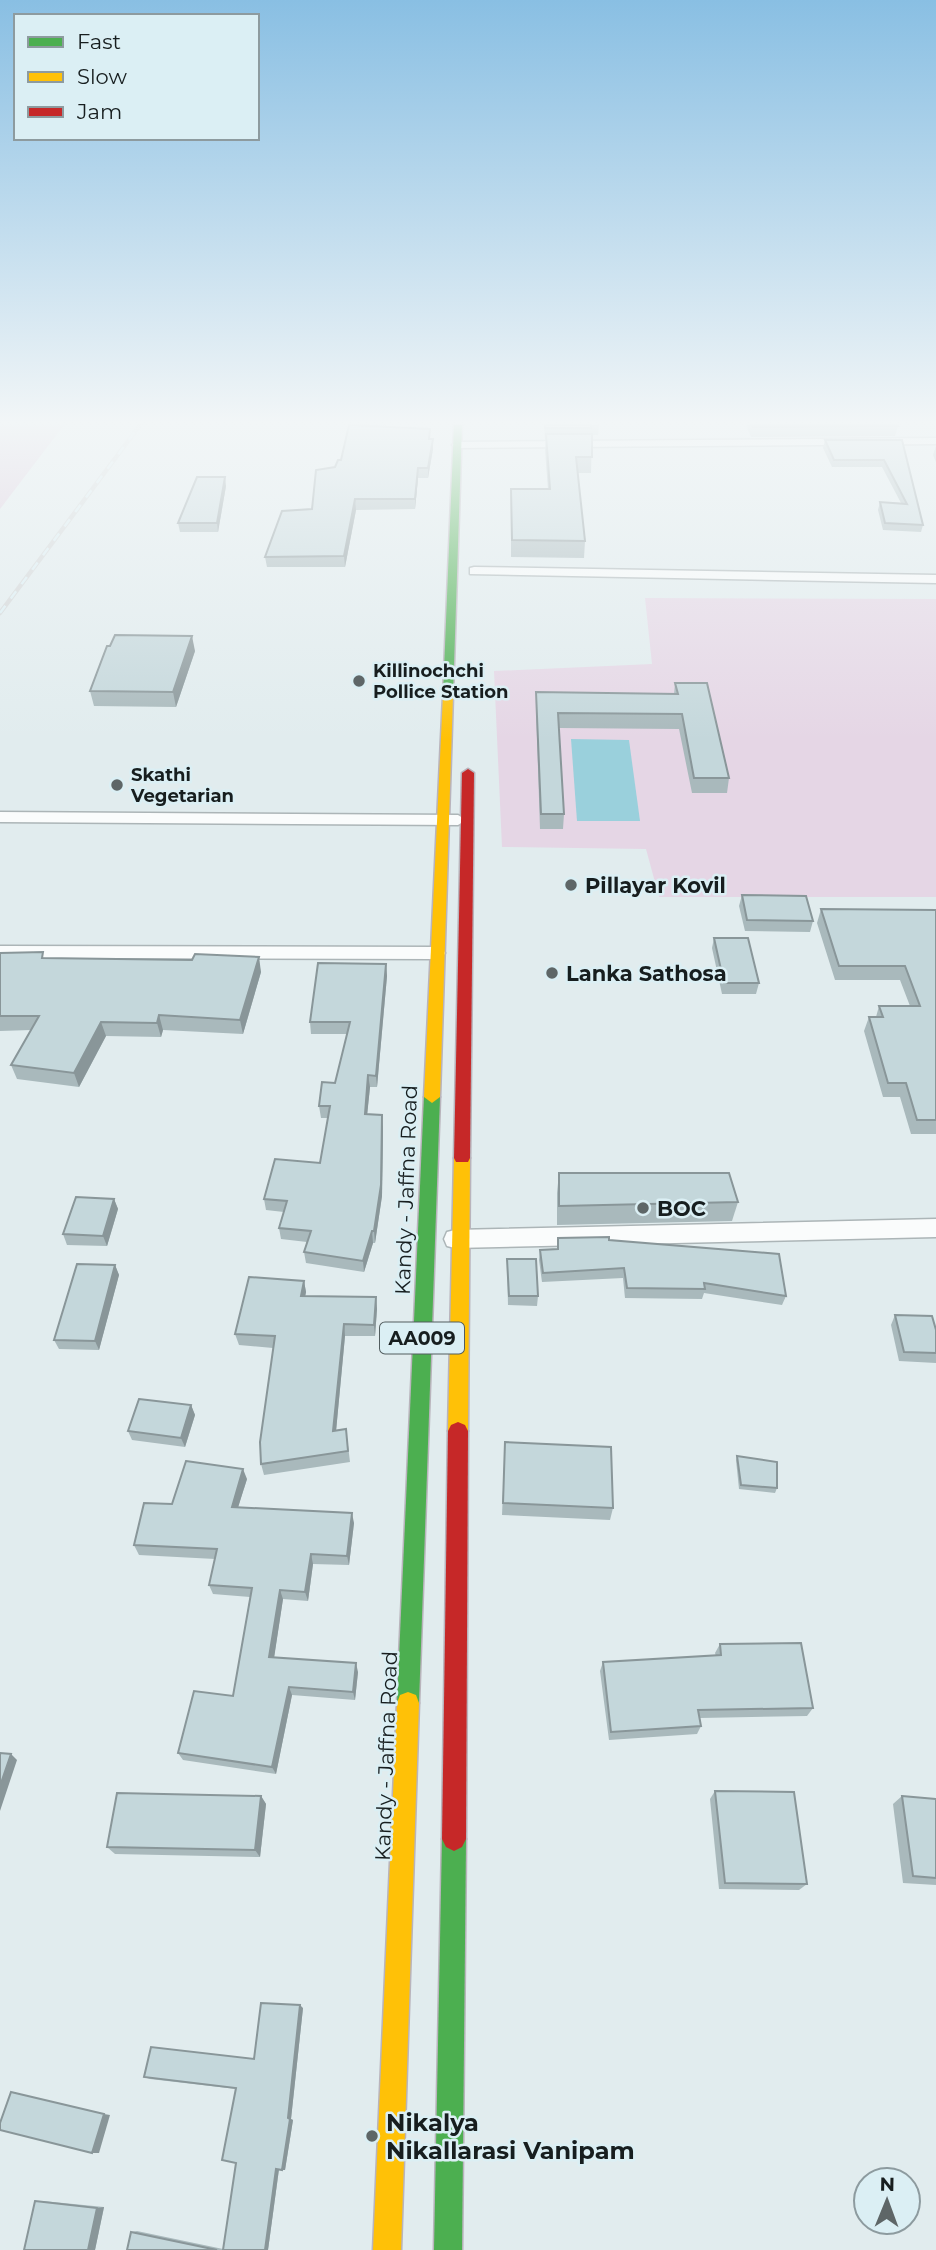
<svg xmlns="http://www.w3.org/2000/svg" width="936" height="2250" font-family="Montserrat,sans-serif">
<rect width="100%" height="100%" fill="#e1ecee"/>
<!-- green -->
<polygon fill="#e5d6e5" points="645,598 936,599 936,897 659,897 646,849 502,847 494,671 652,664"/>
<!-- forest -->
<polygon fill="#dcc5d9" points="0,425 64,425 0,509"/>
<!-- water -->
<polygon fill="#9ad0dc" points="571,739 629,740 640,821 577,821"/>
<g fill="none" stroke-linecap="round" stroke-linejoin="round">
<defs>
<g id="street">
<polygon points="936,438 936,444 457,448 452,445 457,442"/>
<polygon points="474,567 936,575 936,583 470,574 470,568"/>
<polygon points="0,812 458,815 466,820 458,825 0,822"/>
<polygon points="0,946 436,947 443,949 445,953 443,957 436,959 0,958"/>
<polygon points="936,1219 936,1237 455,1248 447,1246 444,1239 447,1232 455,1230"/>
</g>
<g id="fast">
<polygon points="454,425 462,425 453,695 448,698 443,695"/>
<polygon points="432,1091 440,1097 419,1703 416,1711 408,1714 400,1711 397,1703 424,1097"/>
<polygon points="454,1827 462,1831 466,1839 462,2250 434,2250 442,1839 446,1831"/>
</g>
<g id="slow">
<polygon points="448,692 453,695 440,1097 432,1103 424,1097 443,695"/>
<polygon points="462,1152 468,1154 470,1158 468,1431 465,1437 458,1440 451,1437 448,1431 454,1158 456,1154"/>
<polygon points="408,1692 416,1695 419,1703 401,2250 373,2250 397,1703 400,1695"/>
</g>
<g id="jam">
<polygon points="468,769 474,773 470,1158 468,1162 456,1162 454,1158 462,773"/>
<polygon points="458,1422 465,1425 468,1431 466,1839 462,1847 454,1851 446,1847 442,1839 448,1431 451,1425"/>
</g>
</defs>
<!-- street casing -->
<use href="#street" stroke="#acb5b7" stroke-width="3"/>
<!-- fast casing -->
<use href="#fast" stroke="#b9b4bc" stroke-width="3"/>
<!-- slow casing -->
<use href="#slow" stroke="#b9b4bc" stroke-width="3"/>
<!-- jam casing -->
<use href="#jam" stroke="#b9b4bc" stroke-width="3"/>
<!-- street -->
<use href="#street" fill="#fafcfc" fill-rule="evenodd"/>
<!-- fast -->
<use href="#fast" fill="#4caf50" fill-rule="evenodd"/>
<!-- slow -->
<use href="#slow" fill="#ffc107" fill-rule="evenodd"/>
<!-- jam -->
<use href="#jam" fill="#c62828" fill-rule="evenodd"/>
<defs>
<polyline id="rail" points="0,613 140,425"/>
</defs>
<!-- rail casing -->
<use href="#rail" stroke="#d1d4d5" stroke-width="4.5"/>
<!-- rail -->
<use href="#rail" stroke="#dbeff4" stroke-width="2.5" stroke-dasharray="9" stroke-linecap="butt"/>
</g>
<!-- wall -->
<g fill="#a9b9bc">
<polygon points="544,425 599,425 598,435 592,435 591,473 578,473 585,541 584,558 511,557 511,489 548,489 545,450 546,439 545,439"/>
<polygon points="746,425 897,425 898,426 895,436 751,437"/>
<polygon points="430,439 433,439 433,449 428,478 418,478 415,509 356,510 345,567 267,567 265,557 312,509 341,460"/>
<polygon points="825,440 902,440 923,525 921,532 883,530 878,510 880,502 901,503 882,467 832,467 823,448"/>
<polygon points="936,446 936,462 933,455"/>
<polygon points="226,486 218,532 180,532 178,523"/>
<polygon points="195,651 176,707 94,706 90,691"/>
<polygon points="675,683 729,778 727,793 692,793 679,729 559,728 564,814 563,829 540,829 536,707 536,692 674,694"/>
<polygon points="742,895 813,921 810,932 745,931 739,906"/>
<polygon points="821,909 936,910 936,1134 911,1134 900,1097 883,1097 864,1031 869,1017 876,1017 879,1006 910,1006 900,980 835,980 817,923"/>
<polygon points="714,938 759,983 756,994 722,994 712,948"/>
<polygon points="0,953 46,958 261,972 243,1034 163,1030 161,1037 106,1036 79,1087 17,1079 11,1065 31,1030 0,1031"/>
<polygon points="386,964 387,976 377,1087 370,1087 367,1115 383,1127 382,1196 375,1243 373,1243 364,1272 306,1263 304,1252 307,1242 281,1239 279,1228 284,1212 266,1210 264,1199 320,1163 328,1118 321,1118 319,1106 335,1083 347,1034 311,1034 310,1022"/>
<polygon points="559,1173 738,1202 732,1221 557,1225 557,1193"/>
<polygon points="114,1199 118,1209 107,1246 67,1245 63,1234"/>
<polygon points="558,1238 609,1240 786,1296 782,1305 704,1293 702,1299 625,1298 623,1278 542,1282 539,1260 540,1250 557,1250"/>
<polygon points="507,1259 538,1296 537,1306 508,1305"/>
<polygon points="115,1265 119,1275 99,1350 59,1349 54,1340"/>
<polygon points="304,1281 306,1292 305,1296 376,1297 377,1309 375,1336 345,1336 336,1431 346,1429 350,1462 264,1475 261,1464 273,1348 239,1345 235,1334"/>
<polygon points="895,1315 936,1330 936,1363 899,1361 891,1325"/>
<polygon points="191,1405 195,1415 185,1447 132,1440 128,1431"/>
<polygon points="505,1442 613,1508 610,1520 502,1515"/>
<polygon points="737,1456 777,1488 775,1493 739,1489 736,1460"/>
<polygon points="247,1479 238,1507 354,1523 349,1565 313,1564 308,1601 283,1599 274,1657 358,1672 355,1700 292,1695 276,1774 183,1760 178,1753 233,1696 250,1597 213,1594 209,1585 215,1559 139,1555 134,1545 172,1504"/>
<polygon points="720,1644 813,1708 807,1716 700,1718 701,1726 697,1734 609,1740 600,1671 603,1662 716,1656 715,1653"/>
<polygon points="715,1791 807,1884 799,1890 719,1889 710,1799"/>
<polygon points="261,1796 266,1804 260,1857 115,1854 107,1847"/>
<polygon points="902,1796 936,1799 936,1885 903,1883 893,1804"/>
<polygon points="303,2008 291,2119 293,2120 285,2170 279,2169 268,2250 127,2250 131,2232 137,2231 223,2249 236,2163 236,2089 150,2079 144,2077 254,2059"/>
<polygon points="35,2201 43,2201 104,2207 95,2250 24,2250"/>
</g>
<!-- shaded-wall -->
<g fill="#899699">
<polygon points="433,439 433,449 428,478 428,468"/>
<polygon points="418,468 418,478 415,509 415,499"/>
<polygon points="225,477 226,486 218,532 217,523"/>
<polygon points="355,499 356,510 345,567 344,556"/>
<polygon points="192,636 195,651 176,707 173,692"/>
<polygon points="259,957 261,972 243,1034 240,1020"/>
<polygon points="386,964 387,976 377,1087 376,1076"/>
<polygon points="159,1015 163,1030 161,1037 157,1023"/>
<polygon points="101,1022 106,1036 79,1087 74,1073"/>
<polygon points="368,1075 370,1087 366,1126 365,1114"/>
<polygon points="382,1115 383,1127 382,1196 375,1243 374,1231"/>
<polygon points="114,1199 118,1209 107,1246 103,1236"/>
<polygon points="372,1231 373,1243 364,1272 363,1261"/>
<polygon points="115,1265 119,1275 99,1350 95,1341"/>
<polygon points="304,1281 306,1292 303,1308 301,1296"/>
<polygon points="376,1297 377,1309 375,1336 374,1325"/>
<polygon points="344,1324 345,1336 335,1442 333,1431"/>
<polygon points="191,1405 195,1415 185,1447 181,1438"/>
<polygon points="243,1469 247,1479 235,1517 232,1507"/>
<polygon points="352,1513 354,1523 349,1565 347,1556"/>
<polygon points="311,1554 313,1564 308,1601 305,1592"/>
<polygon points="280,1590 283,1599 273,1665 269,1657"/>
<polygon points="356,1663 358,1672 355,1700 353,1692"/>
<polygon points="289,1687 292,1695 276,1774 272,1767"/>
<polygon points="11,1754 17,1760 0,1811 0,1786"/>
<polygon points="261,1796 266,1804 260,1857 255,1850"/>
<polygon points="300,2005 303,2008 291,2119 293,2120 285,2170 282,2170"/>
<polygon points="104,2114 110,2115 99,2153 92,2153"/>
<polygon points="276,2169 279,2169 268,2250 265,2250"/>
<polygon points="104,2207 95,2250 88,2250 97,2208"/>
</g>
<!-- building -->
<g fill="#c4d7db" stroke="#899699" stroke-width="2">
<polygon points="349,425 430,429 429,439 433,439 428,468 418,468 415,499 355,499 344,556 265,557 282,511 312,509 316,470 335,467 338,460 341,460"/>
<rect x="545" y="425" width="46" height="3"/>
<polygon points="752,425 897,425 898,426 753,427"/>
<polygon points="546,434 592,434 592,457 576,457 585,541 512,540 511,489 550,489"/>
<polygon points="825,440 902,440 923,525 885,523 880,502 907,504 884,460 834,460"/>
<polygon points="197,477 225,477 217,523 178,523"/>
<polygon points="115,635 192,636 173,692 90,691 107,646 110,646"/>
<polygon points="675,683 707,683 729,778 694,778 682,714 558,713 564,814 541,814 536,692 678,694"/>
<polygon points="742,895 806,896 813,921 747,920"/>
<polygon points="821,909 936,910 936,1120 917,1120 906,1083 888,1083 869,1017 883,1017 879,1006 920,1006 905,966 839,966"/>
<polygon points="714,938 748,938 759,983 724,983"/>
<polygon points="43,952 42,958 192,960 195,954 259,957 240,1020 159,1015 157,1023 101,1022 74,1073 11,1065 39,1016 0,1016 0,953"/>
<polygon points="318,963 386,964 376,1076 368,1075 365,1114 382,1115 381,1185 374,1231 372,1231 363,1261 304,1252 311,1231 279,1228 287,1201 264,1199 275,1159 320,1163 330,1106 319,1106 322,1082 335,1083 350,1022 310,1022"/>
<polygon points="559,1173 729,1173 738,1202 559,1206"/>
<polygon points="76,1197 114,1199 103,1236 63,1234"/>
<polygon points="609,1237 609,1240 779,1254 786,1296 704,1283 705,1289 627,1288 624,1268 543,1273 540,1250 558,1249 558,1238"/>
<polygon points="507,1259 536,1259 538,1296 509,1296"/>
<polygon points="77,1264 115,1265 95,1341 54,1340"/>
<polygon points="249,1277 304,1281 301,1296 376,1297 374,1325 344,1324 333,1431 346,1429 348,1451 261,1464 260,1442 275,1336 235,1334"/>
<polygon points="895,1315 932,1316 936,1330 936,1353 904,1352"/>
<polygon points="139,1399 191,1405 181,1438 128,1431"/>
<polygon points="505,1442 611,1447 613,1508 503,1503"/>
<polygon points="737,1456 777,1462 777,1488 741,1485"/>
<polygon points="186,1461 243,1469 232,1507 352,1513 347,1556 311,1554 305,1592 280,1590 269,1657 356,1663 353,1692 289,1687 272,1767 178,1753 194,1691 233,1696 252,1588 209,1585 217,1549 134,1545 144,1503 172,1504"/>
<polygon points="801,1643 813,1708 698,1710 701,1726 611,1732 603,1662 721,1655 720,1644"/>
<polygon points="0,1753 11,1754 0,1786"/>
<polygon points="715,1791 794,1792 807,1884 725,1883"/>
<polygon points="117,1793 261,1796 255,1850 107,1847"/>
<polygon points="902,1796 936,1799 936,1878 913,1876"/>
<polygon points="261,2003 300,2005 288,2118 290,2119 282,2170 276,2169 265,2250 223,2250 236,2163 222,2160 236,2088 144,2077 151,2047 254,2059"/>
<polygon points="11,2092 104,2114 92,2153 0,2130 0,2123"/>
<polygon points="35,2201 97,2208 88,2250 24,2250"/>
<polygon points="131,2232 217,2250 127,2250"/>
</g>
<!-- sky -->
<linearGradient id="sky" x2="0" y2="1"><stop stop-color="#89bfe3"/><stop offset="0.57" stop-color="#f2f6f7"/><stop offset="1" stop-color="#f2f6f7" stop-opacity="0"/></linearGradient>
<rect width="936" height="740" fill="url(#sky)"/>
<!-- markers -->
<g fill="#5e6667" stroke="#dbeff4" stroke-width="2.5">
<circle cx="359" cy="681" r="7"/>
<circle cx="117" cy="785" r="7"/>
<circle cx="571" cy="885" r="7"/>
<circle cx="552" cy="973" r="7"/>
<circle cx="643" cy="1208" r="7"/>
<circle cx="372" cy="2136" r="7"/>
</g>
<g text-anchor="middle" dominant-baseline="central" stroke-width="5" stroke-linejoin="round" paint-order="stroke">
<!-- far-poi labels -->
<g font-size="18" font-weight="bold" fill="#171e1f" stroke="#dbeff4" text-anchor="start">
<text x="373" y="671">Killinochchi<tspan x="373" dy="21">Pollice Station</tspan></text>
<text x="131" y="775">Skathi<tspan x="131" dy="21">Vegetarian</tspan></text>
</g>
<!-- shield labels -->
<rect fill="#dbeff4" stroke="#525d5f" stroke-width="2" x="380" y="1322.5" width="84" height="31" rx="5"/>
<g font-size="19" font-weight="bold" fill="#171e1f">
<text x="422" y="1338">AA009</text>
</g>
<!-- poi labels -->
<g font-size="21" font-weight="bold" fill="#171e1f" stroke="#dbeff4" text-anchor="start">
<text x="585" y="885">Pillayar Kovil</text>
<text x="566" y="973">Lanka Sathosa</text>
<text x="657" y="1208">BOC</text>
</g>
<!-- street labels -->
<g font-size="21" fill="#171e1f" stroke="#dbeff4">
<text transform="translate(406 1190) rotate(-88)">Kandy - Jaffna Road</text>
<text transform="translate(386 1756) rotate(-88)">Kandy - Jaffna Road</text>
</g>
<!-- near-poi labels -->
<g font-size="24" font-weight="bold" fill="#171e1f" stroke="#dbeff4" text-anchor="start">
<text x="386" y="2122">Nikalya<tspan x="386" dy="28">Nikallarasi Vanipam</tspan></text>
</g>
</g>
<!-- legend -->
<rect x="14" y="14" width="245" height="126" fill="#dbeff4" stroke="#8d9b9f" stroke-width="2"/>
<rect x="28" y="37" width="35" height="10" fill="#4caf50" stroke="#8d9b9f" stroke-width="2"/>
<text x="77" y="49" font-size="21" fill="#171e1f">Fast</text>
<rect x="28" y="72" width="35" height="10" fill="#ffc107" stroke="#8d9b9f" stroke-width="2"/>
<text x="77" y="84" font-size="21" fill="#171e1f">Slow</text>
<rect x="28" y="107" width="35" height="10" fill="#c62828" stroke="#8d9b9f" stroke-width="2"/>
<text x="77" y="119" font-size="21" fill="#171e1f">Jam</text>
<!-- north arrow -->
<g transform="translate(887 2201) rotate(1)"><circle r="33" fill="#dbeff4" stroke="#8d9b9f" stroke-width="2"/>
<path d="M0-5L12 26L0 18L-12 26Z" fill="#5e6667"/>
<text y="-10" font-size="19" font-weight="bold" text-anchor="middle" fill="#171e1f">N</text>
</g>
</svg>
